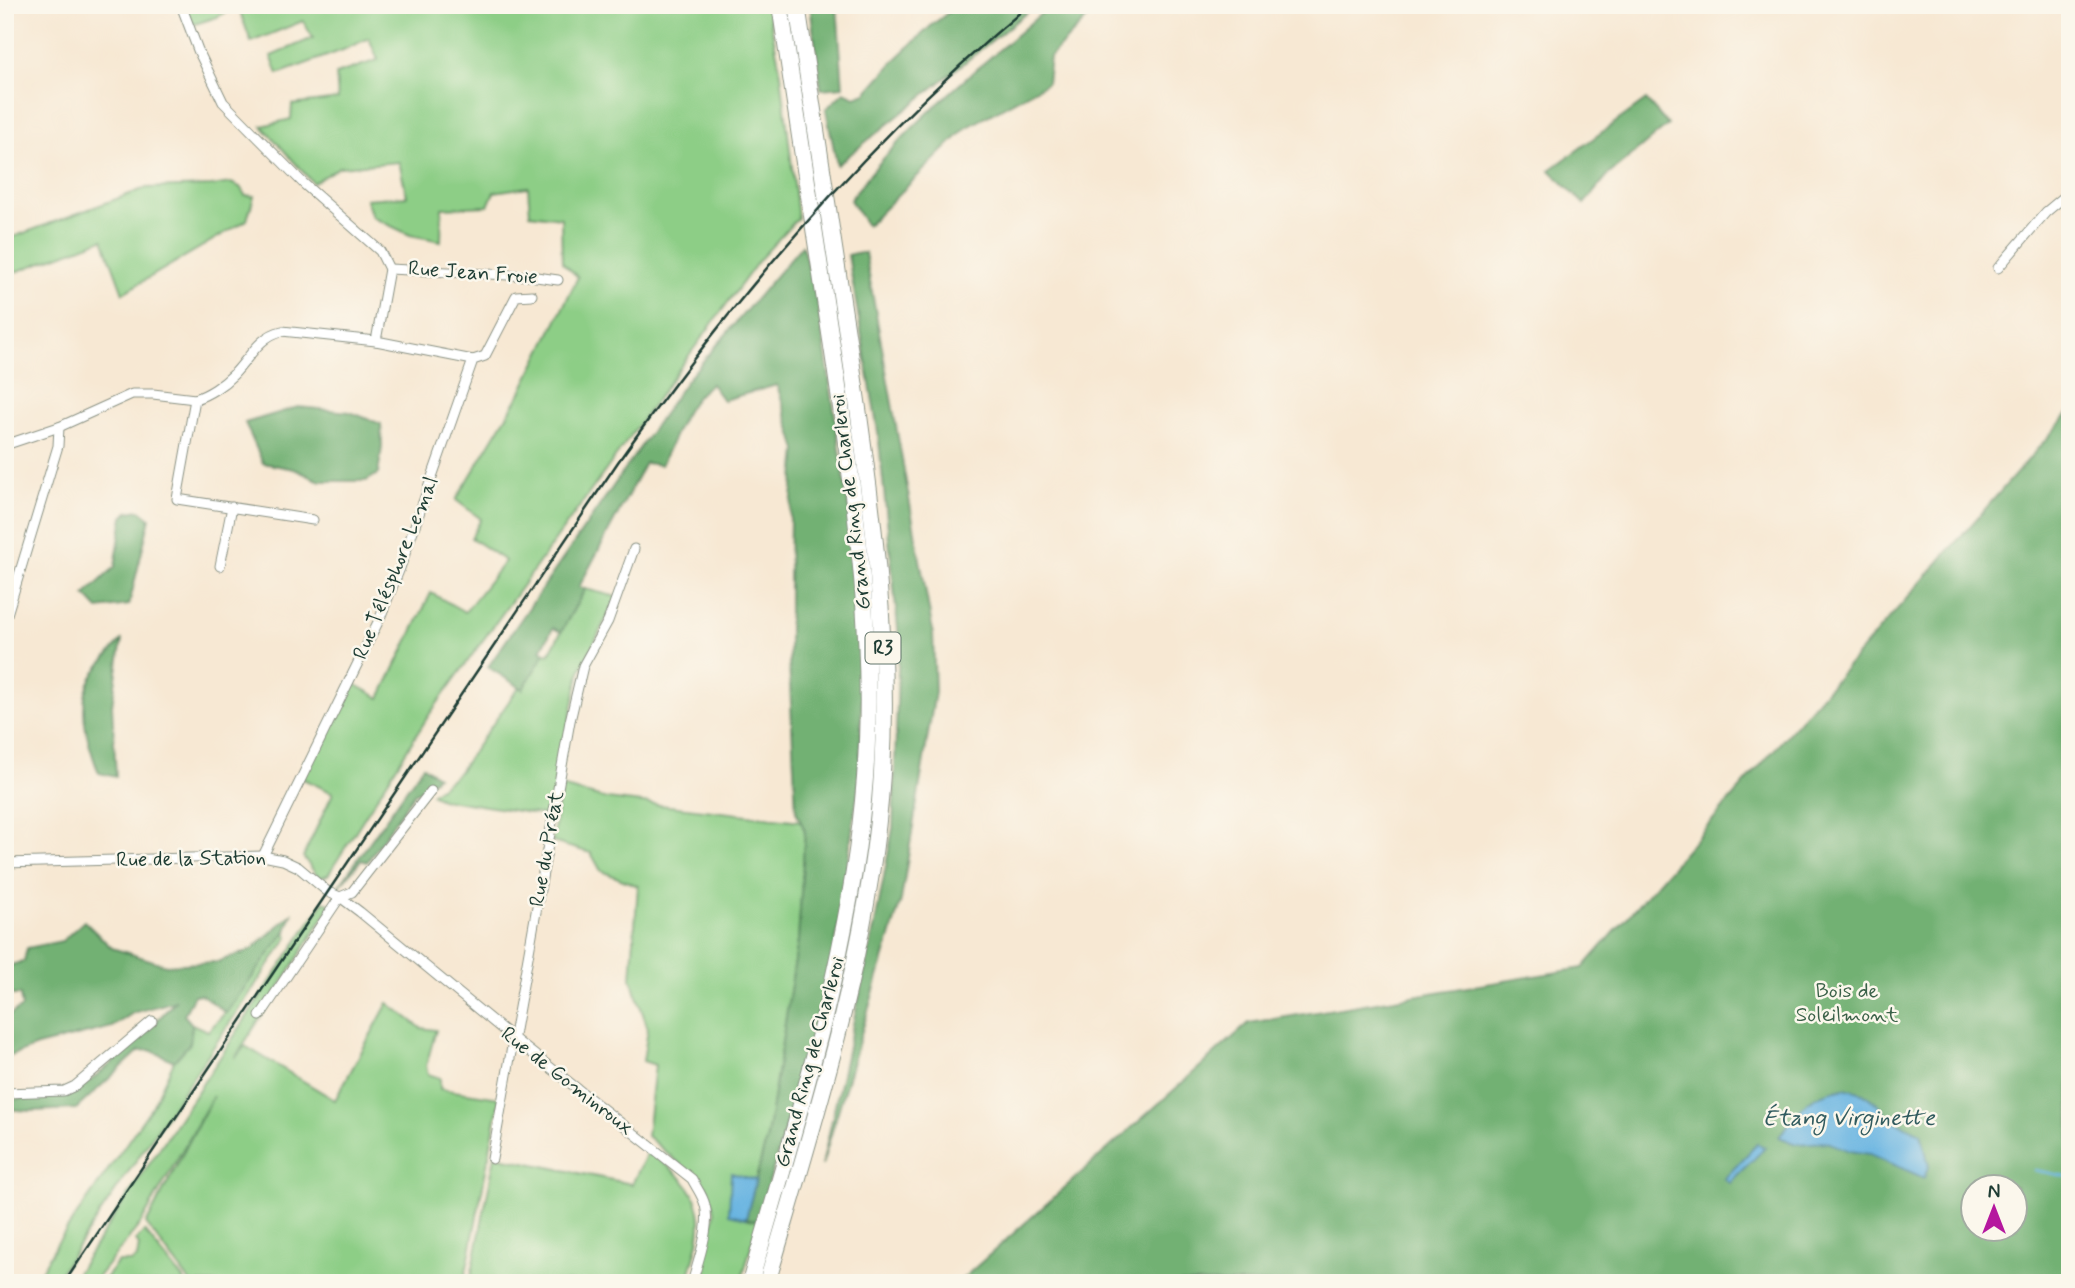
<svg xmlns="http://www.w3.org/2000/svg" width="2075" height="1288" font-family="Mynerve,sans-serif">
<rect width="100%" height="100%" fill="#fbf7ec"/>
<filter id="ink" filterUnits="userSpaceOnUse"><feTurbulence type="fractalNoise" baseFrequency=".0143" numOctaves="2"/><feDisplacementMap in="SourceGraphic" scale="14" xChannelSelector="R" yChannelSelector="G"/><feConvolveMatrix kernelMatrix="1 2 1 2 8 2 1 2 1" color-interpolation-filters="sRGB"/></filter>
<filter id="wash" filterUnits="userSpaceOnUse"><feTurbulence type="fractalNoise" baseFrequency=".00686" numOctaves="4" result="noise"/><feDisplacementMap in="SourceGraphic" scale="28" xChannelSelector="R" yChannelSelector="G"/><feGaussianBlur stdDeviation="1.57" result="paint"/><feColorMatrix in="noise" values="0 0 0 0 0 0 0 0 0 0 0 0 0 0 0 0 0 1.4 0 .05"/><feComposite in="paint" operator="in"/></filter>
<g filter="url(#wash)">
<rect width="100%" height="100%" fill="#f7e8d3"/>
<!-- green -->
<g fill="#8dce86" stroke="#56865d" stroke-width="2">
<polygon points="181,5 767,5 781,74 798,218 760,259 681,366 429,715 328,875 319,878 303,857 333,793 301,778 353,683 380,698 431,593 465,612 505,561 471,538 481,519 456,500 520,394 578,277 562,262 561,218 530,214 528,187 494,192 488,206 442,208 441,241 410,235 372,217 366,199 407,196 399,162 339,167 313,183 262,126 291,119 292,105 338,99 336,74 378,60 369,38 343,50 278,74 271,56 313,38 303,21 251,42 238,6 217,17 189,26"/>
<polygon points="231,183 240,187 245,195 254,196 247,220 123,293 103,239 5,276 5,240 146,188 211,186"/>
<polygon points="585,589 617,597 580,671 550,816 441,799 431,794 458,773 519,687 522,689 543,652 549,654"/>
<polygon points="561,787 607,799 801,821 805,831 798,941 767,1137 746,1218 758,1221 741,1283 699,1283 715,1212 707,1187 647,1136 655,1065 643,1061 648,1029 631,978 638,886 601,871 591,853 552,842"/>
<polygon points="324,901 331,905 235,1058 245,1046 335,1100 388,1003 421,1028 436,1030 426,1066 428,1074 440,1078 440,1089 500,1098 464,1283 191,1283 146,1224 213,1096 141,1223 93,1283 70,1283"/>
<polygon points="286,931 288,937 53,1283 34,1283 56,1245 153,1105 174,1061 190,1043 192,1024 208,1031 226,1012"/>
<path d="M648 1151C659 1160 673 1168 682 1179 713 1212 697 1245 687 1283L470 1282 495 1156 632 1184Z"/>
<polygon points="144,1231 186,1283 101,1283 118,1262 131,1262 137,1258 139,1245 136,1241"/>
</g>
<!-- forest -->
<g fill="#72b173" stroke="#487754" stroke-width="2" fill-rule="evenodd">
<polygon points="810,5 837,5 843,87 821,89"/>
<polygon points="958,5 1036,5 837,165 826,109 844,92 855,97 866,93 896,59 932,25"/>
<path d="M1051 5H1100L1050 57 1047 83 966 128 867 226 850 200C903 126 983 65 1051 5Z"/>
<polygon points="1646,100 1668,125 1608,175 1584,204 1550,170"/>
<path d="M802 245 818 304 865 614 859 784 833 962 758 1221 746 1218 767 1137 798 941 805 831 796 811 789 661V583L790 517 797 450 777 385 723 400 711 384C686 400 674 439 661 465L645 463 579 587 585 589 561 632 553 628 541 650 545 653 523 689 488 667 686 381Z"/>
<polygon points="855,253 865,253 933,632 935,692 901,900 822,1165 875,924 893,828 899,638 878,432 848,255"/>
<polygon points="298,407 350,412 381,424 382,447 378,474 366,481 320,481 294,469 263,463 245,423"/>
<path d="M2070 412V1283H958L1249 1023 1583 968ZM1974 1186H2016V1228H1974Z"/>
<polygon points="140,510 150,518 129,605 98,609 85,595 115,567 123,517 128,512"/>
<path d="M122 639 112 705 116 777 99 773C89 748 77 710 89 683 95 669 113 651 122 639Z"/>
<polygon points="423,766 437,776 424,788 414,793 367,862 361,860 336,890"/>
<path d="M292 914 286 931 226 1013 201 994 194 995 184 1015 192 1024 190 1043 174 1061 150 1050 139 1051 76 1109 31 1111 5 1109V1099C24 1098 46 1099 65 1095 87 1091 158 1021 175 1001L133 1013 112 1027 37 1046 5 1058V1018L22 1007 20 995H5V967L24 961 27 948 62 941 84 921 112 948 166 965 217 962 251 950Z"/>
</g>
<!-- water -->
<g fill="#68b4e1" stroke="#44788a" stroke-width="2">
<path d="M1844 1088 1863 1093 1882 1108 1888 1118 1921 1133 1929 1166 1924 1178 1870 1154 1850 1151 1827 1142 1797 1144 1779 1137C1801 1107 1806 1096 1844 1088Z"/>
<path d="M1757 1144 1765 1147C1755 1160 1740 1170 1730 1183L1724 1179Z"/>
<polygon points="731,1173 756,1180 746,1218 729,1214"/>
</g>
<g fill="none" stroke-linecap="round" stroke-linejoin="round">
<!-- stream -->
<polyline stroke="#68b4e1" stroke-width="2.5" points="2034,1170 2070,1177"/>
</g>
</g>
<g filter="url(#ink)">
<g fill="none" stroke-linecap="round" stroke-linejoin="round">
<defs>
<g id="minor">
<polyline points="181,5 198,50 223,102 304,184 380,251 389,269"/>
<polyline points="1998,268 2046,212 2070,192"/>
<polyline points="376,341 389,269 529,276 558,280"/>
<polyline points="195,399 177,499 313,520"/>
<path d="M5 445 59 427 132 394H153L195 399C208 395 223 385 233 375 249 359 259 336 282 331L376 341 473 360"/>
<polyline points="220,566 232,507"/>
<polyline points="5,621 58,446 59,427"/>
<polyline points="263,856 380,618 400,568 473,360 485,356 516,296 532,295"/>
<path d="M5 863 263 856 283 860 298 867 328 892 340 897 360 912 513 1038 692 1179C696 1187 703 1196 705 1205 711 1226 698 1262 692 1283"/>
<polyline points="260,1016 340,897 352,892 431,791"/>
<polyline points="5,1093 64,1091 75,1086 152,1021"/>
<polyline points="492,1159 570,721 583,666 608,621 634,549"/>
</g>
<g id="motorway">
<path d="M750 1283C795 1125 847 965 863 801 878 651 855 501 833 353 815 237 797 121 780 5"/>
<path d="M767 1283C813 1125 865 965 880 801 893 650 872 502 850 353 832 237 815 121 797 5"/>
</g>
</defs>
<!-- minor casing -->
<use href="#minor" stroke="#8b9284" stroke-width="11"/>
<!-- motorway casing -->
<use href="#motorway" stroke="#8b9284" stroke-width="18"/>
<!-- minor -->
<use href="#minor" stroke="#fff" stroke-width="9"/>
<!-- motorway -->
<use href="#motorway" stroke="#fff" stroke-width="16"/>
<!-- rail -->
<path stroke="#1f3d34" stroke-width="2.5" d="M64 1283 618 462C736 294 871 137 1029 5"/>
</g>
</g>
<g text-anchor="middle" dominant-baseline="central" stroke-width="5" stroke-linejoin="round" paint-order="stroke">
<!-- shield labels -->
<rect fill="#fbf7ec" stroke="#61756b" stroke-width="2" x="865.5" y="632.5" width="35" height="31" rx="5"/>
<g font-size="19" font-weight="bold" fill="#1f3d34">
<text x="883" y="648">R3</text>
</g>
<!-- street labels -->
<g font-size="21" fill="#1f3d34" stroke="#fbf7ec">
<text transform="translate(473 273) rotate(4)">Rue Jean Froie</text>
<text transform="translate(851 502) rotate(-97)">Grand Ring de Charleroi</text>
<text transform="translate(396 568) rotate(-68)">Rue Télésphore Lemal</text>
<text transform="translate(547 849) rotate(-80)">Rue du Préat</text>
<text transform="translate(191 859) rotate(-1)">Rue de la Station</text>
<text transform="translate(810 1062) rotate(-75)">Grand Ring de Charleroi</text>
<text transform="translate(567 1081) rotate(38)">Rue de Gominroux</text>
</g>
<!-- park labels -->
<g font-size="21" fill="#3a6148" stroke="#fbf7ec">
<text x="1847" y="991">Bois de<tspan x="1847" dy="24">Soleilmont</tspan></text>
</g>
<!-- water labels -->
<g font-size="23" font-style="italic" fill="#315b5f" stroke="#fbf7ec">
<text x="1849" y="1119">Étang Virginette</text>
</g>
</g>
<!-- margin -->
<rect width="2075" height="1288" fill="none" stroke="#fbf7ec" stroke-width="28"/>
<!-- north arrow -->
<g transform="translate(1994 1208)"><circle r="33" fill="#fbf7ec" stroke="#a3ada2" stroke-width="2"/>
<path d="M0-5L12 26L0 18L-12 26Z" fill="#b5179e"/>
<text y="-10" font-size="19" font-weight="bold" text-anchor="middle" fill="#1f3d34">N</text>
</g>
</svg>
